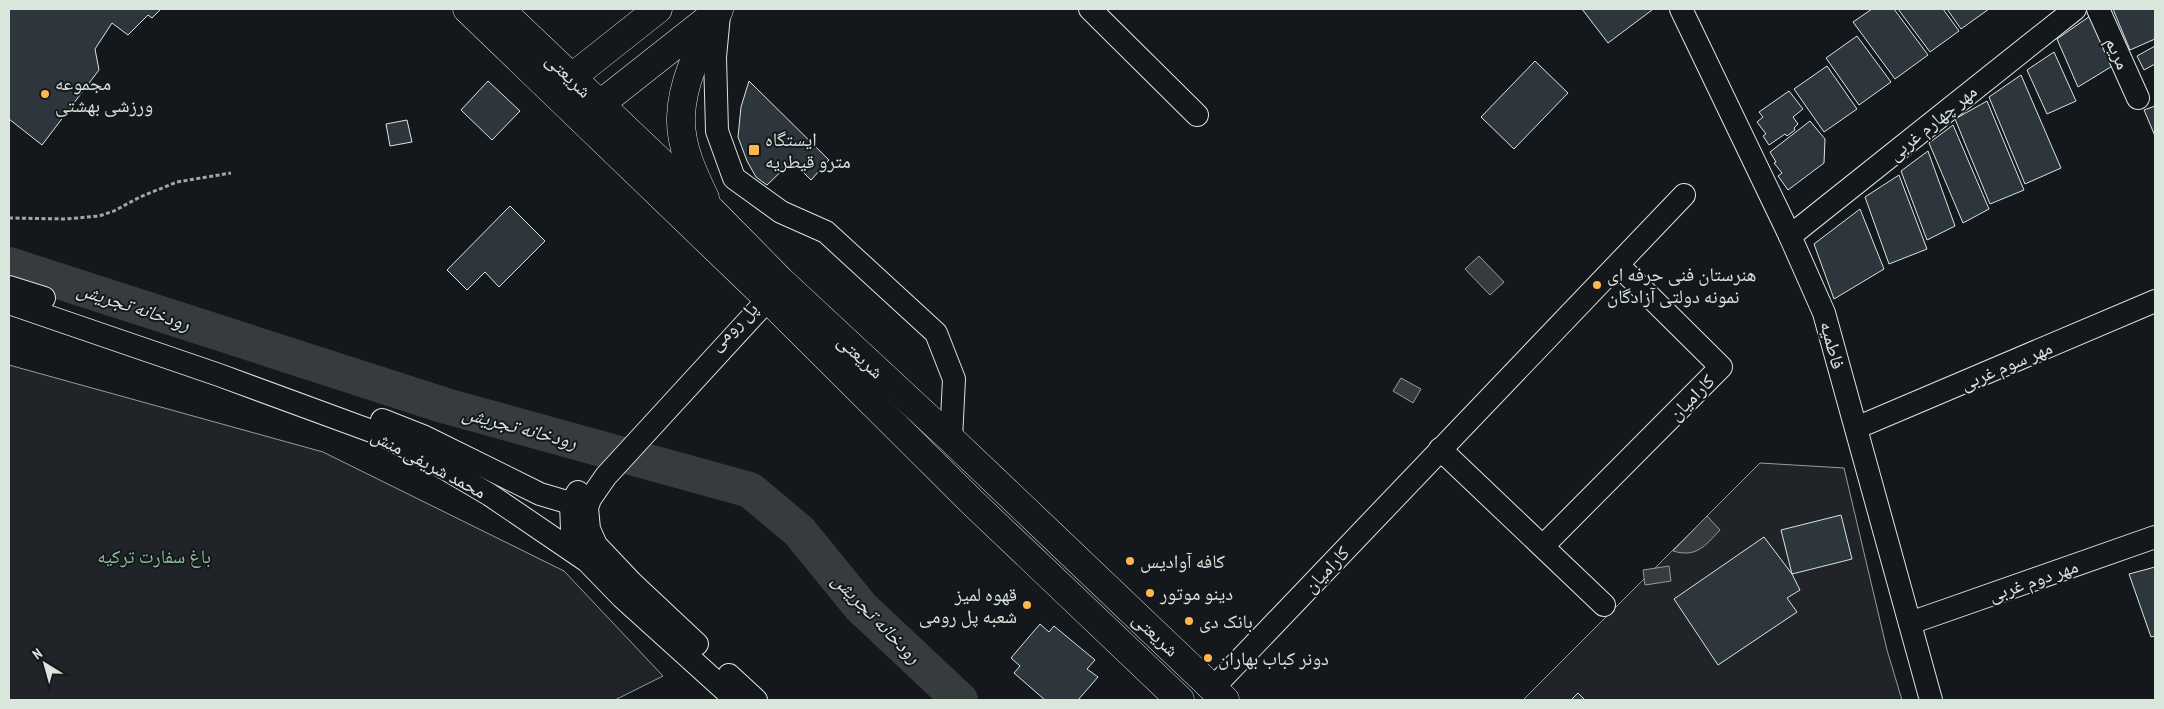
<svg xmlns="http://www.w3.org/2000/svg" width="2164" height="709" font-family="'PT Sans Narrow','Noto Naskh Arabic',sans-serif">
<rect width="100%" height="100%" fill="#14181c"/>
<!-- green -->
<g fill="#202428" stroke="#939e99">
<polygon points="9,365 323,452 564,571 663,676 615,700 9,700"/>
<polygon points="1760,463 1844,468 1887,650 1902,700 1523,700"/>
</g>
<!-- water -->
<g fill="#363b3e" stroke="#939e99">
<polygon points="1479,256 1504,282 1490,295 1465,269"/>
<polygon points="1401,378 1421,389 1413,403 1393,391"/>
<path d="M1707 516 1720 530C1705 546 1696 558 1673 551Z"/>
<polygon points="1669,566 1671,581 1645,585 1643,570"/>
</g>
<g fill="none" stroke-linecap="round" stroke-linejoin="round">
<!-- river -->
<polyline stroke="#363b3e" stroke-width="36" points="9,265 446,406 750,490 799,531 861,607 960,700"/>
</g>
<!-- building -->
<g fill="#2c363c" stroke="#d8e6dc">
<polygon points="9,9 161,9 152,18 148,15 128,35 112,23 95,49 99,70 42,145 9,119"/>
<polygon points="1582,9 1651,9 1652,10 1608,43"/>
<polygon points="1872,9 1894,9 1928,55 1895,79 1853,22"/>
<polygon points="1898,9 1943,9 1959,31 1930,52"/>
<polygon points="1947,9 1989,9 1961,29"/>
<polygon points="2113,9 2155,9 2155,39 2130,50"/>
<polygon points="2093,14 2114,65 2078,87 2057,39"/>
<polygon points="1857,36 1891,82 1859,105 1826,58"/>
<polygon points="2155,46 2155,64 2144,70 2137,56"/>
<polygon points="2054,52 2076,101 2047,114 2027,70"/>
<polygon points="1535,61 1568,93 1514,149 1481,117"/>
<polygon points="1827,66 1857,109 1824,132 1794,89"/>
<polygon points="2021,75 2061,168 2025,184 1989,97"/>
<polygon points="488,81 520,111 492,140 461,110"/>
<polygon points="749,81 829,160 811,180 792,161 767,185 756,177 747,161 738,137 741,107"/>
<polygon points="1789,91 1803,109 1793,117 1798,124 1794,128 1795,130 1787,136 1785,134 1769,145 1763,136 1766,134 1757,122 1763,117 1759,112"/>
<polygon points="1987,101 2024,190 1990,204 1955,119"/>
<polygon points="2155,106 2155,136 2144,110"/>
<polygon points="407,120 412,142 390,146 386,124"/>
<polygon points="1810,121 1825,139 1824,163 1788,190 1778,176 1782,173 1774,163 1776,162 1770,152"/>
<polygon points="1953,125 1989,209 1963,223 1929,143"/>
<polygon points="1928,151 1955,226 1927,240 1901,171"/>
<polygon points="1899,175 1927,249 1889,264 1865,197"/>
<polygon points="510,206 545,241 499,287 485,272 467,290 447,270"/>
<polygon points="1860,209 1884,269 1834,299 1814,244"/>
<polygon points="1841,515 1852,559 1792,574 1781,530"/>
<polygon points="1764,537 1792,574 1800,590 1787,598 1797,612 1718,665 1674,599"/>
<polygon points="2155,567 2155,636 2151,637 2129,574"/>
<polygon points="1040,624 1049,632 1054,626 1095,660 1087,669 1098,677 1078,700 1045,700 1014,673 1020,666 1011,658"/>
<polygon points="1578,693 1585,700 1571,700"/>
</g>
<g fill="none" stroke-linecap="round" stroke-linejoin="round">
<defs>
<g id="minor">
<polyline points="1090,9 1197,115"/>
<polyline points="1681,9 1790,236 1824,313 1931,700"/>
<polyline points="2098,9 2138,98"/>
<polyline points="719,15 715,57 717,131 734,178 781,212 826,232 936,333 954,379 951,439"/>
<polyline points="1790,236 2075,9"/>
<polyline points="9,287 44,298"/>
<polyline points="9,303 219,375 385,436 429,459 490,495 587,561 622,597 736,700"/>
<polyline points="382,420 425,437 540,494 587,508"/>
<polyline points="1856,428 2155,301"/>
<polyline points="1440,449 1604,605"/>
<polyline points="578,492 571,503 572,530 586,559"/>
<polyline points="1543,546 1721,367 1618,265"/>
<polyline points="1910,623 2155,537"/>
<polyline points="697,644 632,583 596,545 589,529 587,508 590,499 606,476 762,306 765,296"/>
<polyline points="729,675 756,700"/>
<polyline points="1213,688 1684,195"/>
</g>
<g id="major">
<polyline points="467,9 765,296 971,501 1180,700"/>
<polyline points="500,9 711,210 780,280 951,439 1225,700"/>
<polyline points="560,91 581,70 658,9"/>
<polyline points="587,117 599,105 713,15"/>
<path d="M705 198C693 173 680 146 681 117 682 79 702 43 719 10"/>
</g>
</defs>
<!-- minor casing -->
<use href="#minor" stroke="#d8e6dc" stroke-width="24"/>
<!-- major casing -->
<use href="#major" stroke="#d8e6dc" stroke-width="29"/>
<!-- path -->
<polyline stroke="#9da8a2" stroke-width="3" stroke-dasharray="4 2.5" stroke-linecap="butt" points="9,218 66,219 99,216 114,211 140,197 177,182 231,173"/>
<!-- minor -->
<use href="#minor" stroke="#14181c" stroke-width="22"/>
<!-- major -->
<use href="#major" stroke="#14181c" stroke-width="28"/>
</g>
<!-- markers -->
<g fill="#ffb74d" stroke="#14181c" stroke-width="2">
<circle cx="45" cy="94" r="5"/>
<rect x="748" y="144" width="12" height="12" rx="2.5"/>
<circle cx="1597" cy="285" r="5"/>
<circle cx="1130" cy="561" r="5"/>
<circle cx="1150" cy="593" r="5"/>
<circle cx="1027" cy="605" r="5"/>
<circle cx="1189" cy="621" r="5"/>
<circle cx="1208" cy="658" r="5"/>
</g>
<g text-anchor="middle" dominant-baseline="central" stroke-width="4" stroke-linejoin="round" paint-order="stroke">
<!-- street labels -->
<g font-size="19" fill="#d8e6dc" stroke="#14181c">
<text transform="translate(2118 53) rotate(66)">مریم</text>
<text transform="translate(569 75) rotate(44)">شریعتی</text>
<text transform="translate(1932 122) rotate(-39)">مهر چهارم غربی</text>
<text transform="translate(733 326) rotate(-45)">پل رومی</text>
<text transform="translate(1833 345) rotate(75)">فاطمیه</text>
<text transform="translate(861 356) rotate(43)">شریعتی</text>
<text transform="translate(2006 365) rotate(-23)">مهر سوم غربی</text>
<text transform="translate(1691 397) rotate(-45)">کارامیان</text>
<text transform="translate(429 463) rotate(28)">محمد شریفی منش</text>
<text transform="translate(1326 569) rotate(-46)">کارامیان</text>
<text transform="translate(2033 580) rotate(-19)">مهر دوم غربی</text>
<text transform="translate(1156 634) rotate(43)">شریعتی</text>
</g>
<!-- poi labels -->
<g font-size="19" fill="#d8e6dc" stroke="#14181c" text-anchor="start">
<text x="55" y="83">مجموعه<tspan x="55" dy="22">ورزشی بهشتی</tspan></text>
<text x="765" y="139">ایستگاه<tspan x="765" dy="22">مترو قیطریه</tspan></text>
<text x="1607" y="274">هنرستان فنی حرفه ای<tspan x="1607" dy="22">نمونه دولتی آزادگان</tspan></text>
<text x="1140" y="561">کافه آوادیس</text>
<text x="1160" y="593">دینو موتور</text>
<text x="1017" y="594" text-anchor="end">قهوه لمیز<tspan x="1017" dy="22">شعبه پل رومی</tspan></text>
<text x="1199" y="621">بانک دی</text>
<text x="1218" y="658">دونر کباب بهاران</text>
</g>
<!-- park labels -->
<g font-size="19" fill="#8ac095" stroke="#14181c">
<text x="154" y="556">باغ سفارت ترکیه</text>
</g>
<!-- water labels -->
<g font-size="20" font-style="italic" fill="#d8e6dc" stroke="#14181c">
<text transform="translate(134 306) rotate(18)">رودخانه تجریش</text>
<text transform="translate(520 427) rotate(15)">رودخانه تجریش</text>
<text transform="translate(877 618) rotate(46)">رودخانه تجریش</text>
</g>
</g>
<!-- border -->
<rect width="2164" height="709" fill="none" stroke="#d8e6dc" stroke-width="20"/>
<!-- north arrow -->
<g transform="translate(45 664) rotate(323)" stroke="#14181c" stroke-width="4" paint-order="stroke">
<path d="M0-4L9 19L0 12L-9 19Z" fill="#d8e6dc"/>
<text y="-8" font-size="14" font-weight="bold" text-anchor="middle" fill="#d8e6dc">N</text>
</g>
</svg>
